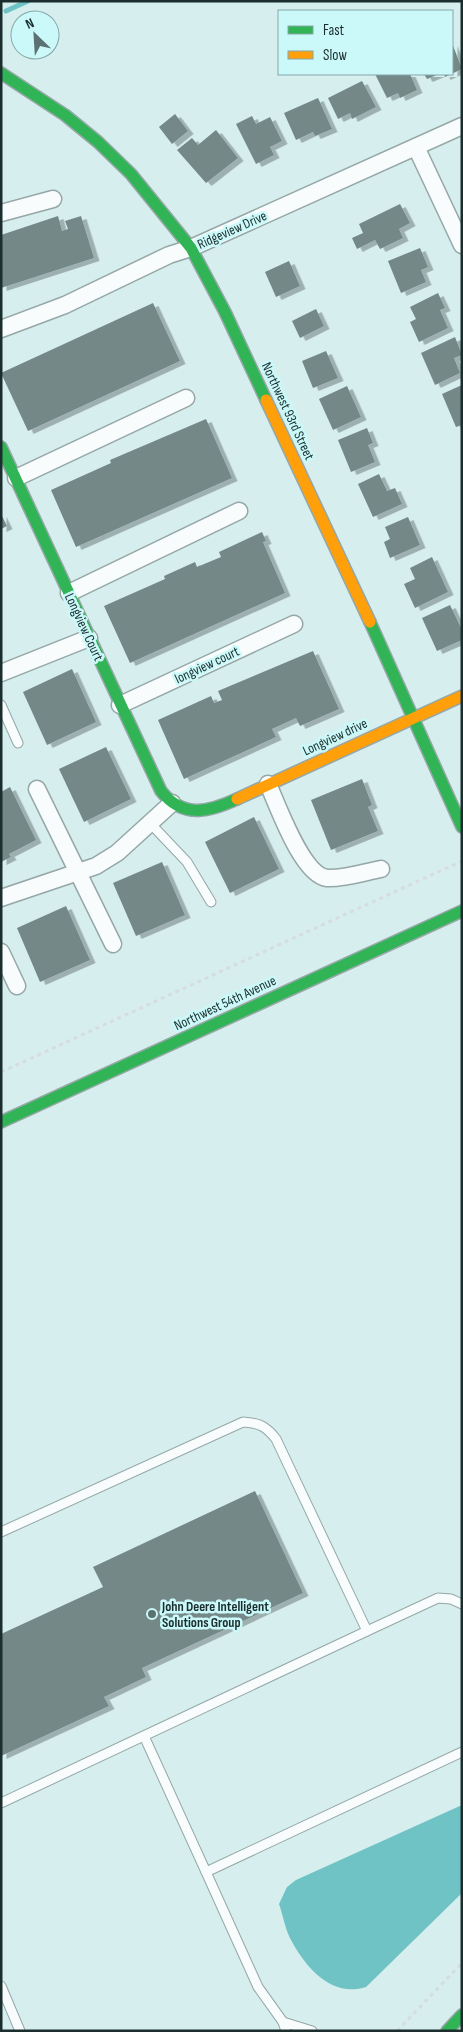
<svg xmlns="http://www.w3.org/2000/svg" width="463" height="2032" font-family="'Sofia Sans Condensed',sans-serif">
<defs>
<filter id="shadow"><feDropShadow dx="5.5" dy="3" stdDeviation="0" flood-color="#0004"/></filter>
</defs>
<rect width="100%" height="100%" fill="#d6eeee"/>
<!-- water -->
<path fill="#6fc3c5" d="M462 1805V1893L366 1987C332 1998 306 1968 291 1940 285 1929 283 1915 279 1904L287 1887 296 1880Z"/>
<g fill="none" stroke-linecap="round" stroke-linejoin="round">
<!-- stream -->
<polyline stroke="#6fc3c5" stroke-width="5" points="6,11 28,1"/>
</g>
<!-- building -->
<g fill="#748888" filter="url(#shadow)">
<polygon points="452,43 462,69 445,77 444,74 452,74"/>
<polygon points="375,74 410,74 417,90 400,98 398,93 387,98"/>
<polygon points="424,74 439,74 427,79"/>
<polygon points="362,81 376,107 352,119 350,113 338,119 328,98"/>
<polygon points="318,98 332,129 315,136 313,132 296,140 284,113"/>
<polygon points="175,114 188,131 172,144 159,127"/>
<polygon points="252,116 256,124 270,117 282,141 270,147 274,155 256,164 236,124"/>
<polygon points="216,130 238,158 206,183 177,150 192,138 198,145"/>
<polygon points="400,204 410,223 399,229 403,238 380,249 375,240 357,249 352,238 363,233 359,224"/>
<polygon points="58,216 62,231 68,229 65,221 81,216 94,258 1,288 1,235"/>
<polygon points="420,248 428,267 421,270 426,282 401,293 388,261"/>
<polygon points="289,261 300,286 276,297 265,272"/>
<polygon points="438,293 445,308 440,310 448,328 419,342 410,322 416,319 410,307"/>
<polygon points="153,303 180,361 28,431 1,373"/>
<polygon points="316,309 324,326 300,338 292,321"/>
<polygon points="455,337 462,355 454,358 460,373 435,385 421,353"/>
<polygon points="326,351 338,378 313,388 302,361"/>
<polygon points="462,385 462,425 456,427 442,394"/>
<polygon points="347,386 361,417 333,430 319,399"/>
<polygon points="206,419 232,478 76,547 51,490 111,463 110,460"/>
<polygon points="367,428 373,443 368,445 375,462 351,472 338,440"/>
<polygon points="379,474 387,491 395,488 402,504 373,517 358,484"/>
<polygon points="1,514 7,526 1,529"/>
<polygon points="408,517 420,545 390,558 384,542 390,539 385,527"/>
<polygon points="262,532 266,541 263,542 285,593 130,663 104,606 165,579 164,576 195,562 197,567 221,557 219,552"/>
<polygon points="432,557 448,592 415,608 404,584 415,579 410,568"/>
<polygon points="450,605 462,630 462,640 437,651 422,618"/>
<polygon points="313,651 339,709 300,726 296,718 272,729 276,737 184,779 158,720 211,696 214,703 222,700 218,691"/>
<polygon points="72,669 96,722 47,745 23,692"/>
<polygon points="106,747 131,799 84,822 59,769"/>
<polygon points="362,779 372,805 368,807 378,831 331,850 311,800"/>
<polygon points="10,787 36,840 9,854 11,857 1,862 1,792"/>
<polygon points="254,817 279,869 230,893 205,842"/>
<polygon points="162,862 185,915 136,936 113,883"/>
<polygon points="66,906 90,960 40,982 17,928"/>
<polygon points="255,1491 303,1593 142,1668 146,1677 104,1697 109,1706 1,1756 1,1634 103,1587 93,1567"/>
</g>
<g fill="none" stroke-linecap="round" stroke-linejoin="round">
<defs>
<g id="lane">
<polyline points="1,705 18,743"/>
<polyline points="150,823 187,862 211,902"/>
<path d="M1 1532 243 1422C259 1423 266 1426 276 1439L367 1631 438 1598 451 1599 462 1604"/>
<polyline points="144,1736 206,1872"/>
<polyline points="1,1803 367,1631"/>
<polyline points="1,1986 20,2031"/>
<polyline points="283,2022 258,1987 206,1872 462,1752"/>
<polyline points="286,2031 283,2022 312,2031"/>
</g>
<g id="street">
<polyline points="416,147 462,245"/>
<polyline points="1,213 53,199"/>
<polyline points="1,329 65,305 169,255 191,248 462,126"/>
<polyline points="16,478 186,398"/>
<polyline points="69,593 239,511"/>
<polyline points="1,673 89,638"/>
<polyline points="120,705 294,624"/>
<path d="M268 784C278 806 302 875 327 878 344 879 365 872 381 869"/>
<polyline points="37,789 113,944"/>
<polyline points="1,898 96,866 117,853 172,803"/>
<polyline points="1,952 17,986"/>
</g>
<g id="fast">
<polyline points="1,73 65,115 98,142 131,174 191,248 225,312 266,400"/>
<path d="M1 447 161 791C183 819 209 812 237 799"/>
<polyline points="370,622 462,827"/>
<polyline points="1,1122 462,911"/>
<polyline points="447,2031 462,2015"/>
</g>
<g id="slow">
<polyline points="266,400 370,622"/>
<polyline points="237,799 462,696"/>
</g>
</defs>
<!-- lane casing -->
<use href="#lane" stroke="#95a7a7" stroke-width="11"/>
<!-- street casing -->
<use href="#street" stroke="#95a7a7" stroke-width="19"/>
<!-- fast casing -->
<use href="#fast" stroke="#95a7a7" stroke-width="14"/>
<!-- slow casing -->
<use href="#slow" stroke="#95a7a7" stroke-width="14"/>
<!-- path -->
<g stroke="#d6dddd" stroke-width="3" stroke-dasharray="4 4" stroke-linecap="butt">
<polyline points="1,1072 462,861"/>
<polyline points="397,2031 462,1963"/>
</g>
<!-- lane -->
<use href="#lane" stroke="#f9fcfc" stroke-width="9"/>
<!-- street -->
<use href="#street" stroke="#f9fcfc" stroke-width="16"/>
<!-- fast -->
<use href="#fast" stroke="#30b455" stroke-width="11"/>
<!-- slow -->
<use href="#slow" stroke="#ff9f0a" stroke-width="11"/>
</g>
<!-- markers -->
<circle fill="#5c7171" stroke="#cbf9f9" stroke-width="2" cx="152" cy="1614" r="5"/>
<g text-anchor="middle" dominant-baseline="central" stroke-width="5" stroke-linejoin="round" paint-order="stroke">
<!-- street labels -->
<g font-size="14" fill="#1b2d2d" stroke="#cbf9f9">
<text transform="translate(232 230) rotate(-24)">Ridgeview Drive</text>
<text transform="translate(288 411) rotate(65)">Northwest 93rd Street</text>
<text transform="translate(84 627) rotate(65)">Longview Court</text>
<text transform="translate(207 665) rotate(-25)">longview court</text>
<text transform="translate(335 737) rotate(-25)">Longview drive</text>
<text transform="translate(225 1003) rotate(-25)">Northwest 54th Avenue</text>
</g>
<!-- poi labels -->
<g font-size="14" font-weight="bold" fill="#1b2d2d" stroke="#cbf9f9" text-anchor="start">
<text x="162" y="1606">John Deere Intelligent<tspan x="162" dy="16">Solutions Group</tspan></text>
</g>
</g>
<!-- border -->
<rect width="463" height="2032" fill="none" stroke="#1b2d2d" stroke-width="5"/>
<!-- legend -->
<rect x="278" y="10" width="175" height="65" fill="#cbf9f9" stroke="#85a7a7"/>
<rect x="288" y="26" width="25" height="8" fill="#30b455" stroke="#85a7a7"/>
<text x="323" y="35" font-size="15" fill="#1b2d2d">Fast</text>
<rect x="288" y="51" width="25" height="8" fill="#ff9f0a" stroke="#85a7a7"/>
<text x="323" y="60" font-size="15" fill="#1b2d2d">Slow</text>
<!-- north arrow -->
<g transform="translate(35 35) rotate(335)"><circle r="24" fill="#cbf9f9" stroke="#85a7a7"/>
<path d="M0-4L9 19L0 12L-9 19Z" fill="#5c7171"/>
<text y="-8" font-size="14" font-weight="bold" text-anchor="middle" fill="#1b2d2d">N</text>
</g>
</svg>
